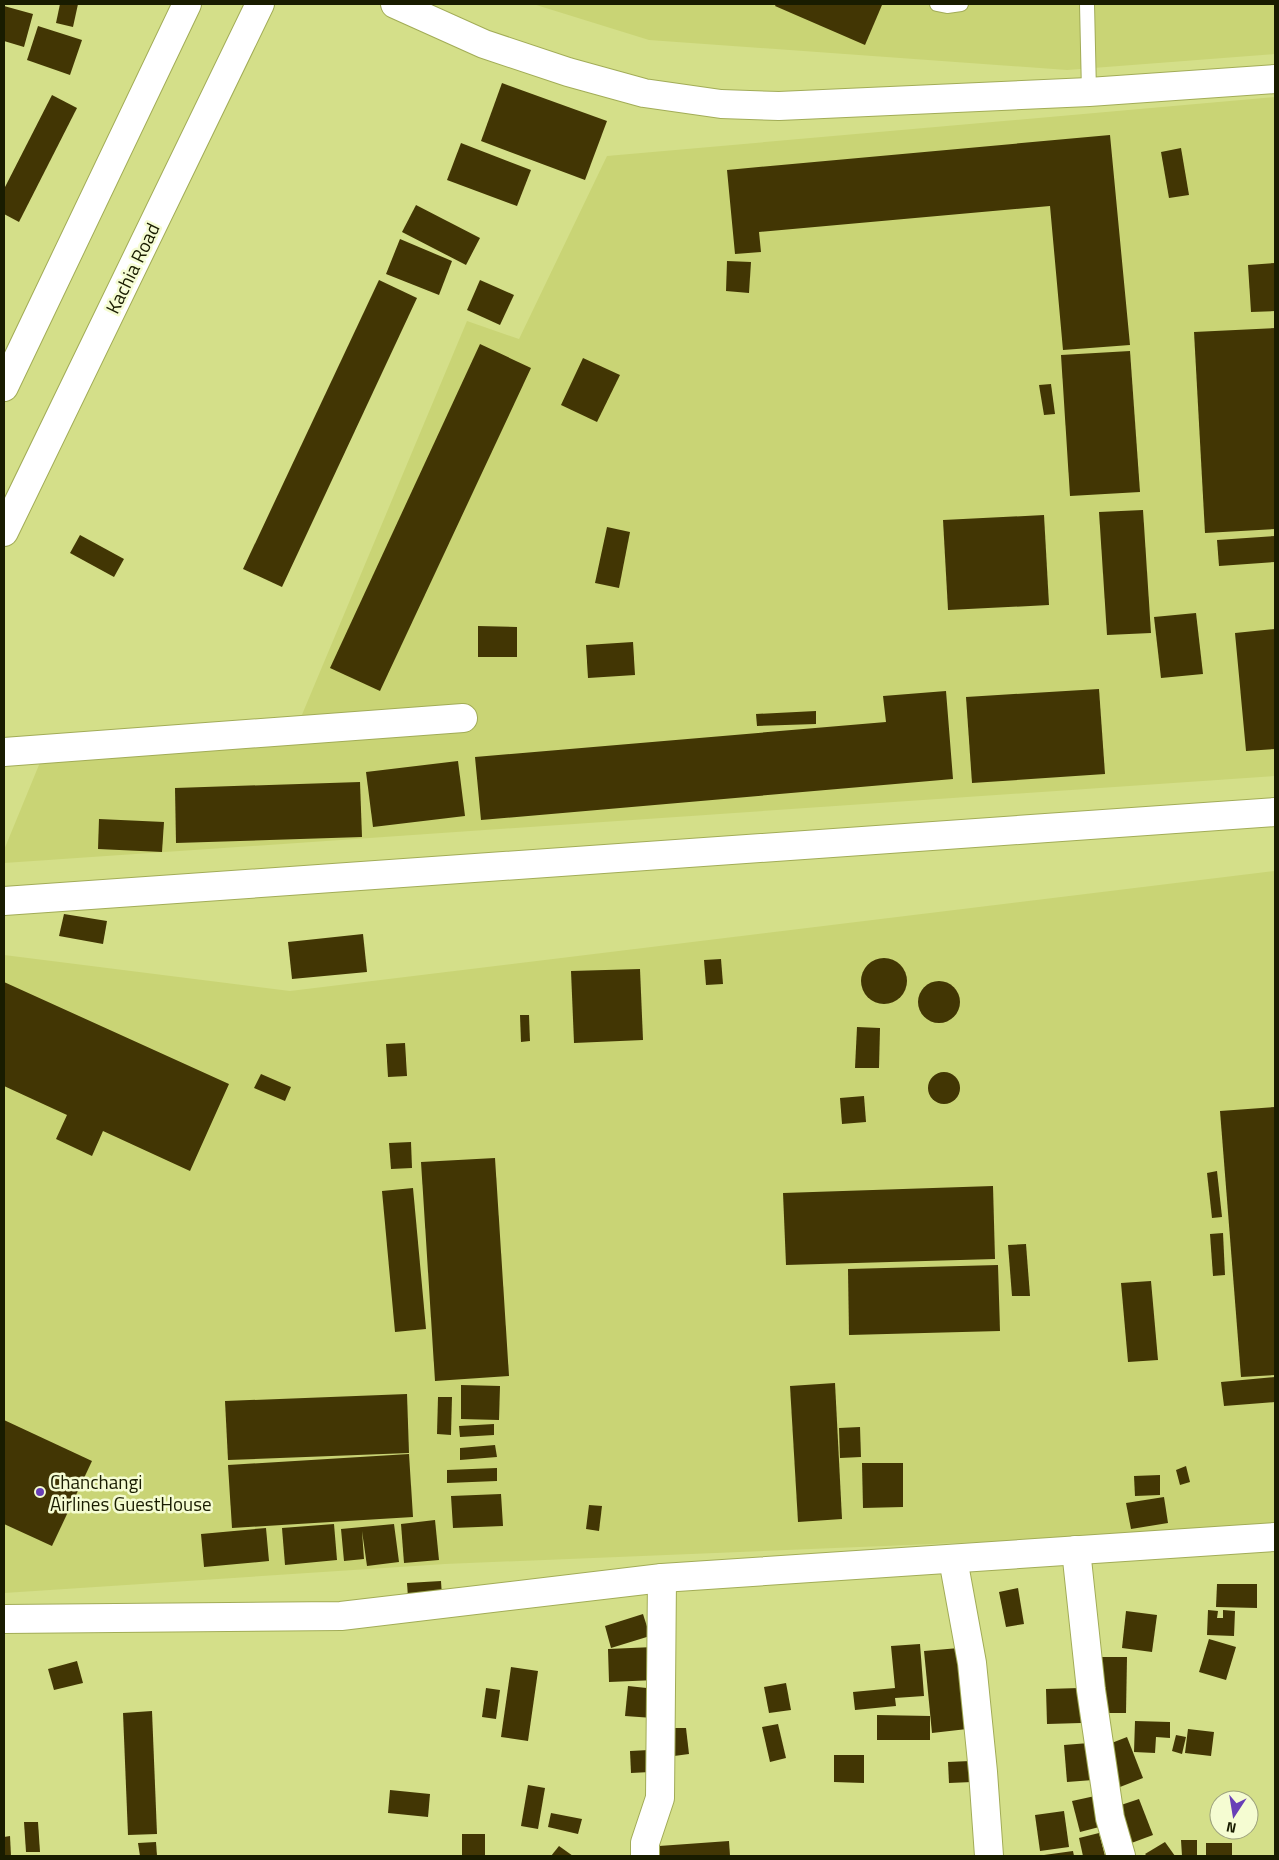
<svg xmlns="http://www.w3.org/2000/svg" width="1279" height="1860" font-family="'Titillium Web',sans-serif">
<rect width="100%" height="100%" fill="#d4df89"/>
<!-- built -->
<g fill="#c9d475">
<polygon points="533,4 1275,4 1275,54 1067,70 649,40"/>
<polygon points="1275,97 1275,776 4,863 4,850 41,760 296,729 467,321 519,339 607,156"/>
<polygon points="1275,871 1275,1527 1202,1533 445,1564 4,1593 4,955 290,991"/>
</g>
<!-- building -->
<g fill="#423604">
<polygon points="60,4 78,4 73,27 56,23"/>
<polygon points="776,4 881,4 882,5 865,45 775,6"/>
<polygon points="4,6 33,14 24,47 4,41"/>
<polygon points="38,26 82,40 70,75 27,60"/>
<polygon points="502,83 607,121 585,180 481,141"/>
<polygon points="52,95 77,108 19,222 4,214 4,189"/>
<polygon points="1110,135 1130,345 1063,350 1050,206 759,232 761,252 735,254 727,170"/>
<polygon points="461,143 531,170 517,206 447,180"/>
<polygon points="1181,148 1189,195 1169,198 1161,152"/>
<polygon points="416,205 480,238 466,265 402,232"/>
<polygon points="400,239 452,261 439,295 386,274"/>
<polygon points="727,261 751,262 749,293 726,291"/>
<polygon points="1275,263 1275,311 1251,312 1248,265"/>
<polygon points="379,280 417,298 282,587 243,569"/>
<polygon points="480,280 514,295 500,325 467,310"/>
<polygon points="1275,328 1275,529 1205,533 1194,332"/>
<polygon points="480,344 531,368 380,691 330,668"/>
<polygon points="1130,351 1140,492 1070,496 1061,355"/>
<polygon points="583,358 620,375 597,422 561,405"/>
<polygon points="1051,384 1055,414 1044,415 1039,385"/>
<polygon points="1143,510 1151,633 1107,635 1099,512"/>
<polygon points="1044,515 1049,605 948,610 943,520"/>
<polygon points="607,527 630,532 619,588 595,583"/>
<polygon points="80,535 124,559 114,577 70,553"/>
<polygon points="1275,536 1275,562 1219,566 1217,540"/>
<polygon points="1196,613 1203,674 1161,678 1154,617"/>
<polygon points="478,626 517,627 517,657 478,657"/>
<polygon points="1275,629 1275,749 1246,751 1235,633"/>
<polygon points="633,642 635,675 588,678 586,645"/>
<polygon points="1099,689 1105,774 972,783 966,697"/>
<polygon points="946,691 953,779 481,820 475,757 886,722 883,696"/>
<polygon points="816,711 816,724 757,726 756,714"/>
<polygon points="458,761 465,816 373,827 366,772"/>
<polygon points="360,782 362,837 176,843 175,788"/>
<polygon points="99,819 164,822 162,852 98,849"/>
<polygon points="64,914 107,921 103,944 59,936"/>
<polygon points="363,934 367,972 292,979 288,942"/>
<circle cx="884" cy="981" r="23"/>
<polygon points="721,959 723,984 706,985 704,960"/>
<polygon points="640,969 643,1040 574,1043 571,971"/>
<circle cx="939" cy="1002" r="21"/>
<polygon points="4,982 229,1084 190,1171 103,1131 92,1156 56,1139 67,1115 4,1086"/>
<polygon points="520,1015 529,1015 530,1041 521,1042"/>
<polygon points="857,1027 880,1028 879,1068 855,1068"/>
<polygon points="405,1043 407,1076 388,1077 386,1044"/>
<circle cx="944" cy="1088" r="16"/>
<polygon points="261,1074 291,1087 285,1101 254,1088"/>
<polygon points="864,1096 866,1122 842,1124 840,1098"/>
<polygon points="1275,1107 1275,1375 1241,1377 1220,1111"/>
<polygon points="411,1142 412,1168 391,1169 389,1143"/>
<polygon points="495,1158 509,1376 435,1381 421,1162"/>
<polygon points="1217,1171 1222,1217 1212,1218 1207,1173"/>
<polygon points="993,1186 995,1259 786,1265 783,1193"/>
<polygon points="413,1188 426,1329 395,1332 382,1191"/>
<polygon points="1223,1233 1225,1275 1213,1276 1210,1234"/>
<polygon points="1026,1244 1030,1296 1012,1296 1008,1245"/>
<polygon points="998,1265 1000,1331 849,1335 848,1269"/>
<polygon points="1151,1281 1158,1360 1128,1362 1121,1283"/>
<polygon points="1275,1377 1275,1402 1224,1406 1221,1382"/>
<polygon points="835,1383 842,1519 798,1522 790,1386"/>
<polygon points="461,1385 500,1386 499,1420 461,1419"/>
<polygon points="407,1394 409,1453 228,1460 225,1401"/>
<polygon points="438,1397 452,1397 451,1435 437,1434"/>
<polygon points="4,1420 92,1461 52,1546 4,1524"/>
<polygon points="494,1424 494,1435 460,1437 459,1426"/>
<polygon points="860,1427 861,1457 840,1458 839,1428"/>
<polygon points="495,1445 497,1457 460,1460 460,1448"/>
<polygon points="409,1454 413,1517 232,1528 228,1465"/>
<polygon points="862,1463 903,1463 903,1507 863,1508"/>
<polygon points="1186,1466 1190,1482 1180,1485 1176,1470"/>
<polygon points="497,1468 497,1481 447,1483 447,1470"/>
<polygon points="1160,1475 1160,1495 1135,1496 1134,1476"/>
<polygon points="501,1494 503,1526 453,1528 451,1496"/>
<polygon points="1164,1497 1168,1523 1131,1529 1126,1503"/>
<polygon points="589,1505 602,1506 599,1531 586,1529"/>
<polygon points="435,1520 439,1560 404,1563 401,1524"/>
<polygon points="334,1524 337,1560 285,1565 282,1528"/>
<polygon points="394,1524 399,1562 367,1566 362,1531 364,1559 344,1561 341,1529"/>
<polygon points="266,1528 269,1561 204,1567 201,1534"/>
<polygon points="441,1581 442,1596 408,1597 407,1583"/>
<polygon points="1217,1584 1257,1584 1257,1608 1216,1607"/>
<polygon points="1018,1588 1024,1624 1006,1627 999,1592"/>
<polygon points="1208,1610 1218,1611 1217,1618 1223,1618 1223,1610 1235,1611 1234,1636 1207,1635"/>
<polygon points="1126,1611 1157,1615 1152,1652 1122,1648"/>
<polygon points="643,1614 650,1636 611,1648 605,1626"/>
<polygon points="1209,1639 1236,1647 1226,1680 1199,1672"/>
<polygon points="920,1644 924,1696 895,1698 896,1706 855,1710 853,1692 895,1688 891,1646"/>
<polygon points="654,1647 656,1680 609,1682 608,1649"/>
<polygon points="959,1648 967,1729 932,1733 924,1651"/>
<polygon points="1102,1657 1127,1657 1126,1713 1102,1713"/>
<polygon points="77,1661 83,1683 54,1690 48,1669"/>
<polygon points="511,1667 538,1671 528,1741 501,1737"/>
<polygon points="786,1683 791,1710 769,1713 764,1687"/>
<polygon points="628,1686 656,1689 653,1718 625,1716"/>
<polygon points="486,1688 500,1690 496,1719 482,1717"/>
<polygon points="1080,1688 1081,1723 1047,1724 1046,1689"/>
<polygon points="152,1711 157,1834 128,1835 123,1713"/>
<polygon points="877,1715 930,1716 930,1740 877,1740"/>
<polygon points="1135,1721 1170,1722 1170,1738 1156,1737 1155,1753 1134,1752"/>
<polygon points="778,1724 786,1758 770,1762 762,1727"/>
<polygon points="672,1728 686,1728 689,1754 674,1756"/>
<polygon points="1188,1729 1214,1732 1211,1756 1185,1753"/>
<polygon points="1176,1735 1186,1737 1182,1754 1172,1751"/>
<polygon points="1127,1737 1143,1778 1120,1787 1104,1746"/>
<polygon points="1089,1743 1093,1780 1067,1782 1064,1745"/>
<polygon points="649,1750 650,1772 631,1773 630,1751"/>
<polygon points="834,1755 864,1755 864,1783 834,1782"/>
<polygon points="970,1761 972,1782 949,1783 948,1762"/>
<polygon points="528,1785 545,1788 538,1829 521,1826"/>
<polygon points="390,1790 430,1794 428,1817 388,1813"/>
<polygon points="1095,1796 1103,1826 1080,1832 1072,1801"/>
<polygon points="1139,1799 1153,1835 1126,1845 1112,1808"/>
<polygon points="1064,1811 1069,1847 1040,1851 1035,1815"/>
<polygon points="551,1813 582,1819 578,1834 548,1827"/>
<polygon points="24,1822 38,1822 40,1852 26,1852"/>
<polygon points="1099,1833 1105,1856 1083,1856 1079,1838"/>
<rect x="462" y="1834" width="23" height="22"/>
<polygon points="10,1836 11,1856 4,1856 4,1837"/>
<polygon points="1181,1840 1197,1840 1197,1856 1182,1856"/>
<polygon points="729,1841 730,1856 659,1856 659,1846"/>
<polygon points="156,1842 157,1856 140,1856 138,1843"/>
<polygon points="1165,1842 1175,1856 1147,1856 1145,1854"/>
<rect x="1206" y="1843" width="26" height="13"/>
<polygon points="559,1846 573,1856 551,1856"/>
<polygon points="1073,1851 1074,1856 1044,1856 1044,1855"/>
</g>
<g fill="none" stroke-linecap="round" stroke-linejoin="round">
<defs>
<g id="service">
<polyline points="937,4 947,6 961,4"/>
<polyline points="1087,4 1089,92"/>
</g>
<g id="minor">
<polyline points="395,4 484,44 568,72 644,93 721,104 779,106 1089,92 1275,79"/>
<polyline points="4,752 463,718"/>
<polyline points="4,901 1275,812"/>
<polyline points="1076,1550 1091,1690 1110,1818 1121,1856"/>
<polyline points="953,1559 972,1663 983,1772 989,1856"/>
<polyline points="4,1619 341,1616 662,1578 1275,1537"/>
<polyline points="645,1856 645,1843 660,1798 662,1578"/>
</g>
<g id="primary">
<polyline points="4,387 187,4"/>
<polyline points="4,532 260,4"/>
</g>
</defs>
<!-- service casing -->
<use href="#service" stroke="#a2ac57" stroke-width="16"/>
<!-- minor casing -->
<use href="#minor" stroke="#a2ac57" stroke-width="30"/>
<!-- primary casing -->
<use href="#primary" stroke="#a2ac57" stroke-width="30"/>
<!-- service -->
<use href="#service" stroke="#fff" stroke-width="14"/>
<!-- minor -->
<use href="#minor" stroke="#fff" stroke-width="28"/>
<!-- primary -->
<use href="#primary" stroke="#fff" stroke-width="28"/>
</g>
<!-- markers -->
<circle fill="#683fb7" stroke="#f5fcd2" stroke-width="2" cx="40" cy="1492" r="5"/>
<g text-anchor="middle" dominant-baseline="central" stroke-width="5" stroke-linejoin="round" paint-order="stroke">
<!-- street labels -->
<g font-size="19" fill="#191c00" stroke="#f5fcd2">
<text transform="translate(132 268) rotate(-64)">Kachia Road</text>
</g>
<!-- poi labels -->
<g font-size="19" fill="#191c00" stroke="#f5fcd2" text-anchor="start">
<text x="50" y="1481">Chanchangi<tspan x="50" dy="22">Airlines GuestHouse</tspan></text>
</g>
</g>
<!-- border -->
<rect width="1279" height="1860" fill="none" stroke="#191c00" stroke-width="10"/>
<!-- north arrow -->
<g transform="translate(1234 1815) rotate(192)"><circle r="24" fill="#f5fcd2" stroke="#9da27e"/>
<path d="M0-4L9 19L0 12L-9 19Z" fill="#683fb7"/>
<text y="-8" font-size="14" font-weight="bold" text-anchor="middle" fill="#191c00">N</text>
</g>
</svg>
